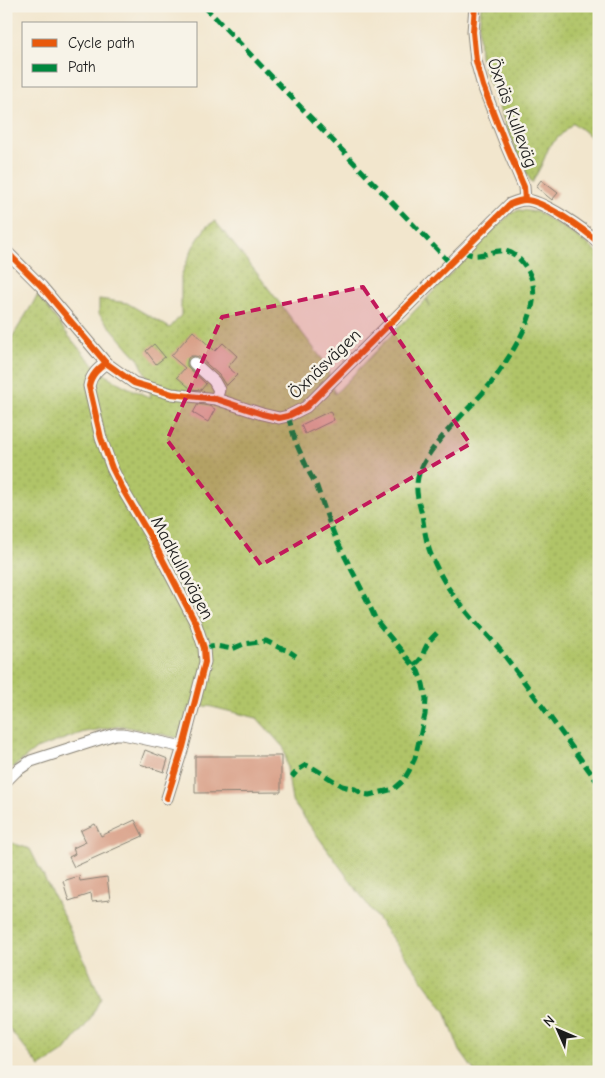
<svg xmlns="http://www.w3.org/2000/svg" width="605" height="1078" font-family="'Comic Neue',sans-serif">
<defs>
<pattern id="grass-dots" width="8" height="8" patternUnits="userSpaceOnUse" patternTransform="scale(1.25)"><rect width="8" height="8" fill="#b0c468"/><path d="M2 2h.1M6 6h.1" fill="none" stroke="#97a85a" stroke-width="1.8" stroke-linecap="round"/></pattern>
</defs>
<rect width="100%" height="100%" fill="#f7f3e8"/>
<filter id="ink" filterUnits="userSpaceOnUse"><feTurbulence type="fractalNoise" baseFrequency=".02" numOctaves="2"/><feDisplacementMap in="SourceGraphic" scale="10" xChannelSelector="R" yChannelSelector="G"/><feConvolveMatrix kernelMatrix="1 2 1 2 8 2 1 2 1" color-interpolation-filters="sRGB"/></filter>
<filter id="wash" filterUnits="userSpaceOnUse"><feTurbulence type="fractalNoise" baseFrequency=".0096" numOctaves="4" result="noise"/><feDisplacementMap in="SourceGraphic" scale="20" xChannelSelector="R" yChannelSelector="G"/><feGaussianBlur stdDeviation="1.12" result="paint"/><feColorMatrix in="noise" values="0 0 0 0 0 0 0 0 0 0 0 0 0 0 0 0 0 1.4 0 .05"/><feComposite in="paint" operator="in"/></filter>
<g filter="url(#wash)">
<rect width="100%" height="100%" fill="#f2e6cd"/>
<!-- grass -->
<g fill="url(#grass-dots)" stroke="#667042">
<polygon points="481,6 599,6 599,143 573,123 549,147 542,164 532,183 520,161 486,75 480,56 479,31"/>
<path d="M519 210 537 212 574 234 599 253V1072H475L460 1051 445 1011 292 801 284 748 257 718 208 706 188 708 179 738 122 726 84 732 36 749 6 773V341L11 339 38 295C59 322 80 355 106 375 120 385 136 391 151 398L148 379 139 360 99 314V299L127 303 170 328 181 315V276L193 247 206 227 215 221 256 272 325 363 335 394 426 299 431 308 427 298 498 225 512 213Z"/>
<polygon points="6,841 30,849 77,944 101,998 89,1021 65,1051 40,1067 6,1025"/>
</g>
<g id="blocks">
<!-- building -->
<g fill="#d9a088">
<polygon points="541,180 558,193 552,200 536,187"/>
<polygon points="193,331 215,351 223,343 237,356 228,367 237,375 226,386 219,375 199,357 195,356 191,356 188,358 187,362 187,366 206,384 201,390 191,389 177,377 185,368 171,356"/>
<polygon points="154,344 165,357 156,364 146,351"/>
<polygon points="198,404 209,406 215,409 208,422 193,413"/>
<polygon points="330,411 334,420 305,434 301,425"/>
<polygon points="145,750 168,759 164,772 140,764"/>
<polygon points="195,756 281,756 281,792 195,793"/>
<polygon points="135,820 143,836 74,867 69,857 75,854 73,848 86,842 81,831 95,824 101,836"/>
<polygon points="79,876 80,881 107,877 110,900 92,902 91,894 69,901 63,881"/>
</g>
</g>
</g>
<g filter="url(#ink)">
<use href="#blocks" fill-opacity="0" stroke="#878174" stroke-width="1"/>
<g fill="none" stroke-linecap="round" stroke-linejoin="round">
<defs>
<g id="street">
<polyline points="475,6 473,32 476,61 483,86 506,145 524,187 525,200"/>
<path d="M6 251 41 286 106 363 134 383 172 394 216 399 262 414 279 418 288 416 306 407 510 204C515 202 520 200 525 200 543 200 585 230 599 243"/>
<path d="M106 363C98 369 91 375 89 386L101 438 112 468 123 490 153 541 196 624 204 648 205 662 195 701 183 747 167 798"/>
<polyline points="194,363 214,381 219,390 216,399"/>
<polyline points="6,781 16,771 31,761 115,734 123,734 183,747"/>
</g>
</defs>
<!-- street casing -->
<use href="#street" stroke="#878174" stroke-width="13"/>
<!-- street -->
<use href="#street" stroke="#fff" stroke-width="11"/>
<!-- quiet -->
<g stroke="#00873e" stroke-width="5" stroke-dasharray="10 5" stroke-linecap="butt">
<polyline points="204,6 450,263"/>
<path d="M463 250C478 265 499 241 516 256 549 285 529 324 510 355 503 366 495 379 486 389 467 412 417 455 417 485 416 495 420 506 422 515 424 527 426 541 430 552 436 568 447 588 458 601 473 621 492 638 507 659 538 700 568 742 599 784"/>
<polyline points="288,416 296,443 310,474 316,484 329,522 336,539 366,598 376,620 418,671 423,684 426,699 425,715 415,758 409,771 403,781 394,789 369,795 363,794 355,789 342,786 315,769 306,765 298,770 292,777"/>
<polyline points="204,648 216,646 232,649 244,644 266,641 280,648 287,650 296,656"/>
<path d="M414 665C425 657 421 655 427 645 430 639 434 636 438 632"/>
</g>
<defs>
<g id="cycleway">
<polyline points="475,6 473,32 476,61 483,86 506,145 524,187 525,200"/>
<path d="M6 251 41 286 106 363 134 383 172 394 216 399 262 414 279 418 288 416 306 407 510 204C515 202 520 200 525 200 543 200 585 230 599 243"/>
<path d="M106 363C98 369 91 375 89 386L101 438 112 468 123 490 153 541 196 624 204 648 205 662 195 701 183 747 167 798"/>
</g>
</defs>
<!-- cycleway casing -->
<use href="#cycleway" stroke="#f7f3e8" stroke-width="9"/>
<!-- cycleway -->
<use href="#cycleway" stroke="#e8590c" stroke-width="6"/>
</g>
</g>
<!-- marked area -->
<path fill="#c2185b" fill-opacity="0.2" stroke="#c2185b" stroke-width="4" stroke-dasharray="10 6" stroke-linejoin="round" d="M363 287 470 444 261 565 167 440 222 317Z"/>
<g text-anchor="middle" dominant-baseline="central" stroke-width="5" stroke-linejoin="round" paint-order="stroke">
<!-- street labels -->
<g font-size="18" fill="#1c1c1c" stroke="#f7f3e8">
<text transform="translate(512 113) rotate(70)">Öxnäs Kulleväg</text>
<text transform="translate(325 364) rotate(-44)">Öxnäsvägen</text>
<text transform="translate(182 568) rotate(62)">Madkullavägen</text>
</g>
</g>
<!-- margin -->
<rect width="605" height="1078" fill="none" stroke="#f7f3e8" stroke-width="25"/>
<!-- legend -->
<rect x="22" y="22" width="175" height="65" fill="#f7f3e8" stroke="#9f9d96"/>
<rect x="32" y="39" width="25" height="8" fill="#e8590c" stroke="#9f9d96"/>
<text x="68" y="48" font-size="15" fill="#1c1c1c">Cycle path</text>
<rect x="32" y="64" width="25" height="8" fill="#00873e" stroke="#9f9d96"/>
<text x="68" y="72" font-size="15" fill="#1c1c1c">Path</text>
<!-- north arrow -->
<g transform="translate(558 1030) rotate(315)" stroke="#f7f3e8" stroke-width="4" paint-order="stroke">
<path d="M0-4L9 19L0 12L-9 19Z" fill="#1c1c1c"/>
<text y="-8" font-size="14" font-weight="bold" text-anchor="middle" fill="#1c1c1c">N</text>
</g>
</svg>
